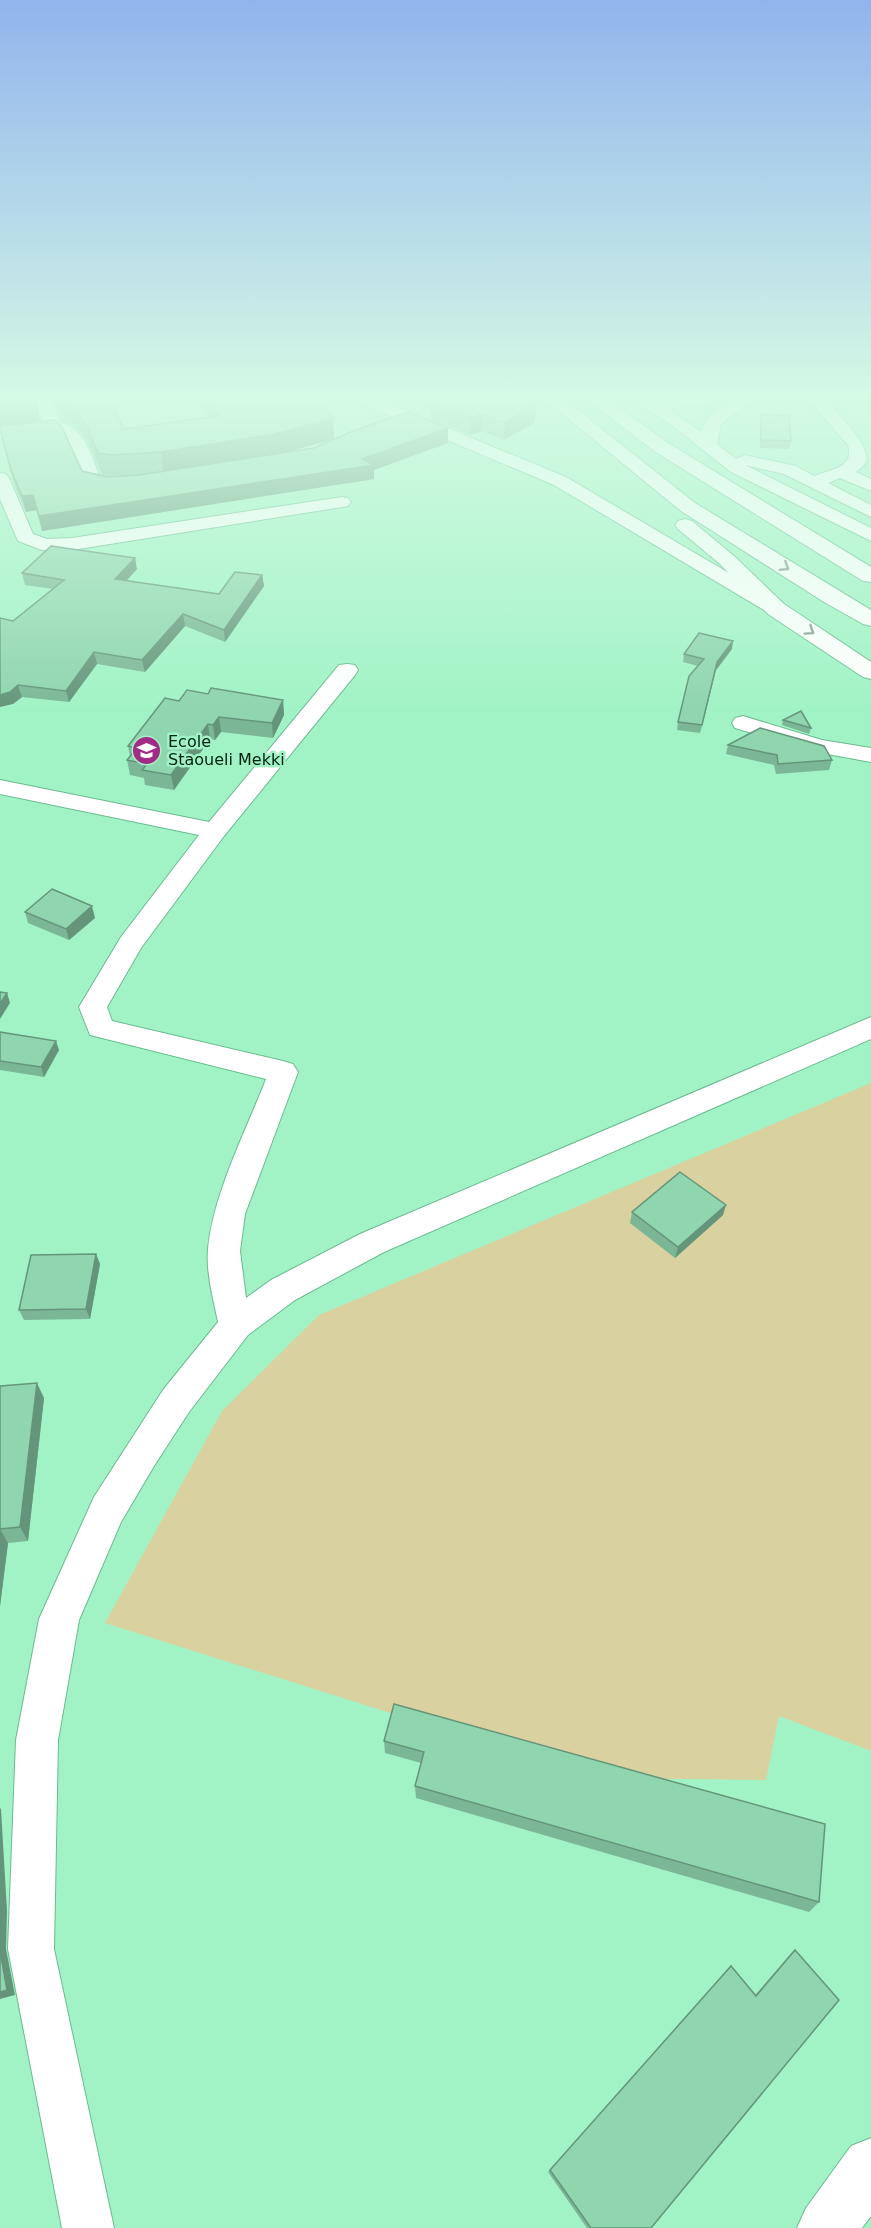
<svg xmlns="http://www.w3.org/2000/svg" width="871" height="2228" font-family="'DejaVu Sans',sans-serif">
<rect width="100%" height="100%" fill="#a1f3c5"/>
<!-- green -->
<polygon fill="#dad1a0" points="871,1083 871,1751 779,1716 766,1780 596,1778 105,1623 222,1411 319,1315"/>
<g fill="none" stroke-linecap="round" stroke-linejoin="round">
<defs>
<g id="minor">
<path d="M35 399H51L60 423C85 427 91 456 100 477L131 480 134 484 131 488 111 490 87 485 67 440 59 432 36 433 0 439V429L43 422Z"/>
<polygon points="355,399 377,399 566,477 783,605 786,609 783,613 769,613 554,485 357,402"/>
<path d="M632 399H719L717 402 711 404 668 409 701 432C708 409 733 399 755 399L721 424 717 444 736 459 744 455 796 466 814 476C831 469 855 468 848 445L808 399H824C836 412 871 444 866 462 864 466 859 469 856 472L871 479V491L840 478 828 483 871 505V517L784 474 745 465 871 528V541L731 472 670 424Z"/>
<polygon points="0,473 6,474 9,478 33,534 47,539 72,538 342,497 348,498 351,502 348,506 342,507 72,550 42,550 18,541 0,499"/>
<path d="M347 664 355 665 358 670 355 675 224 836 141 948 107 1007 112 1021 283 1061 293 1064 298 1072 245 1214 240 1251 246 1298 271 1280 360 1234 871 1017V1039L384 1252 295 1300 248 1335 189 1412 154 1466 121 1522 79 1620 58 1740 54 1949 114 2228H62L8 1949 16 1740 39 1619 94 1497 163 1390 218 1322C213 1298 206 1273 208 1249 213 1194 246 1131 266 1079L90 1035 79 1007 121 937 199 835 0 794V780L209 822 339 665Z"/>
<polygon points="743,716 822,740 871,748 871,762 811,751 735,728 732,723 735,718"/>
</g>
<polygon id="major" points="871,2138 871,2216 862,2228 797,2228 806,2208 851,2146"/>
<g id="highway">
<polygon points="544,399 564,399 695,503 871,610 871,626 863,624 824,602 681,511"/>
<polygon points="586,399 606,399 668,443 871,567 871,582 863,581 654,451"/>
<polygon points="685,519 692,521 734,556 784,604 871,662 871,679 863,677 768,614 720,564 678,529 675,525 678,521"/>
</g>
</defs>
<!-- minor casing -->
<use href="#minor" stroke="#6abb90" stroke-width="2"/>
<!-- major casing -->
<use href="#major" stroke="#6abb90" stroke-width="2"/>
<!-- highway casing -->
<use href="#highway" stroke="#6abb90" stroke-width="2"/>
<!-- minor -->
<use href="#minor" fill="#fff" fill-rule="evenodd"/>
<!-- major -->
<use href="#major" fill="#fff" fill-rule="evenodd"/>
<!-- highway -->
<use href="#highway" fill="#fff" fill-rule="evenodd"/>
</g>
<!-- wall -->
<g fill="#7bb796">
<polygon points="0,399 40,420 12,425 82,471 108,477 115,477 102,475 88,442 77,428 62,421 53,399 101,399 124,429 208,417 195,399 317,399 334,439 288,452 448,443 374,470 374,479 42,531 36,510 26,512 14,484 0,430"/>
<polygon points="404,399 522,399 535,422 504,440 482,431 470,435 431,419 431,410"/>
<polygon points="761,414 791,441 789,449 760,448 760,422"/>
<polygon points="137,569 126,581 219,594 262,575 264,586 225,642 185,626 145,672 97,664 69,702 22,697 13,704 13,621 53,589 25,585 22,573"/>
<polygon points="732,649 716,670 700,733 677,730 678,722 698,666 683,662 684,654"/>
<polygon points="208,694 283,700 284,715 273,738 221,732 215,740 210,739 174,790 145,785 144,778 130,775 127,760 130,756 128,746 179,701"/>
<polygon points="783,720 811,728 809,734 782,725"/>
<polygon points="728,745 832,760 829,770 776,774 774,765 726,754"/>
<polygon points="25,912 95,918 69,940 28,923"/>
<polygon points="0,1032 59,1050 44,1077 0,1070"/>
<polygon points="632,1212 723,1215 675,1258 630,1223"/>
<polygon points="96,1254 100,1264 90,1319 24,1320 19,1310"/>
<polygon points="0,1386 44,1398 28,1541 8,1543 0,1606"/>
<polygon points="394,1704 819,1902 809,1912 416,1798 415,1786 421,1763 385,1753 384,1741"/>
<polygon points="795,1950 651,2228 587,2228 548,2172 731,1966 755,1995 788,1957"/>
</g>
<!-- shaded-wall -->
<g fill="#64957a">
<polygon points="36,399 40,420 0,427 0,405"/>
<polygon points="536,404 535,422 504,440 505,423"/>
<polygon points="482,414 482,431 470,435 471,418"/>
<polygon points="333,418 334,439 277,455 164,474 161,452"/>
<polygon points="448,428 448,443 374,470 374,479 42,531 39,516 362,459"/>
<polygon points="33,495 36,510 26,512 22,496"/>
<polygon points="135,558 137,569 117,591 115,579"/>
<polygon points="262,575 264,586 225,642 224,630"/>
<polygon points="183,614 185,626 145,672 142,660"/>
<polygon points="733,641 732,649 716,670 700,733 717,662"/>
<polygon points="94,652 97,664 69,702 66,691"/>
<polygon points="18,685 22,697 13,704 0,707 0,695"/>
<polygon points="283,700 284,715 273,738 272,723"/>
<polygon points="219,717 221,732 215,740 213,725"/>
<polygon points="208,724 210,739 174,790 171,775"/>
<polygon points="92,906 95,918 69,940 66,929"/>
<polygon points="7,993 10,1003 0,1019 0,1004"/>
<polygon points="56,1041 59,1050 44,1077 41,1067"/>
<polygon points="726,1205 723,1215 675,1258 678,1247"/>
<polygon points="96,1254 100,1264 90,1319 86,1309"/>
<polygon points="37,1383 44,1398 28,1541 20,1527"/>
<polygon points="0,1529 8,1543 0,1606"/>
<polygon points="0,1808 1,1809 7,1911 6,1949 15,1995 0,1999"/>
</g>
<!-- building -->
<g fill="#8fd5ae" stroke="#64957a" stroke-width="1.5">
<polygon points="0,399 36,399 0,405"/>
<polygon points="57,399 109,399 124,429 218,416 207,399 317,399 333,418 275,434 161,452 111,455 98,453 84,421 73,407 57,400"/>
<polygon points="439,399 522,399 536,404 505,423 482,414 471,418 430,402"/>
<polygon points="408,412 448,428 362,459 374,465 39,516 33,495 22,496 11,470 0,430 0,426 55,420 62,427 82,471 108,477 139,475 314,448 353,431"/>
<polygon points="761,414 789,416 791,441 761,440"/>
<polygon points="51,546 135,558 115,579 219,594 235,572 262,575 224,630 183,614 142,660 94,652 66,691 18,685 10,692 0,695 0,618 13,621 64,580 22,573"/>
<polygon points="699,633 733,641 717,662 702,725 678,722 689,676 704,659 684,654"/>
<polygon points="211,688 283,700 272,723 219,717 213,725 208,724 171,775 142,770 147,764 127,760 137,748 128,746 165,698 179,701 187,690 208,694"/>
<polygon points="801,711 811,728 783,720"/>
<polygon points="760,728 824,746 832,760 778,764 777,755 728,745"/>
<polygon points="52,889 92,906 66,929 25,912"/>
<polygon points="0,992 7,993 0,1004"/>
<polygon points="0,1032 56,1041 41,1067 0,1061"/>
<polygon points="680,1172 726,1205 678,1247 632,1212"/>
<polygon points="96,1254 86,1309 19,1310 31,1255"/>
<polygon points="37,1383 20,1527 0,1529 0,1386"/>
<polygon points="394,1704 825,1824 819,1902 415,1786 424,1752 384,1741"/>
<polygon points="795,1950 839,2000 651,2228 591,2228 550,2170 731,1966 756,1996"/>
<polygon points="0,1951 7,1990 0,1992"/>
</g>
<!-- one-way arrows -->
<defs><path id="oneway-chevron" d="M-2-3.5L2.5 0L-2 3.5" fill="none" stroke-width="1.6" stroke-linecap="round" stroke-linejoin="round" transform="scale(1.5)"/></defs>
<g stroke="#8c9b93">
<use href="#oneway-chevron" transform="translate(785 567) rotate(32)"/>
<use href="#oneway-chevron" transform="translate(810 631) rotate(34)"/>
</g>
<!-- sky -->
<linearGradient id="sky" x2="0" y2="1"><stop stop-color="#91b4ed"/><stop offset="0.56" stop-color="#d5fae5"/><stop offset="1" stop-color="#d5fae5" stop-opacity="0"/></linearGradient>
<rect width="871" height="711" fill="url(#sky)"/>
<!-- icons -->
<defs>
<symbol id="school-disc" viewBox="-11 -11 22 22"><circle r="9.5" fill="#a12b85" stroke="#a1f3c5"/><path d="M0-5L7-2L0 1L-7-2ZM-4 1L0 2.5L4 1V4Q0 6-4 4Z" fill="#fff"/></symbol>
</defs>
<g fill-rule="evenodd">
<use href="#school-disc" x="130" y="734" width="33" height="33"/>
</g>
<g text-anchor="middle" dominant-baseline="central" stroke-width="5" stroke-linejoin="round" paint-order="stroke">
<!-- far-poi labels -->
<g font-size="16" fill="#002010" stroke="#a1f3c5" text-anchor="start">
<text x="168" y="741">Ecole<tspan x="168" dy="18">Staoueli Mekki</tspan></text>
</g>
</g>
</svg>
